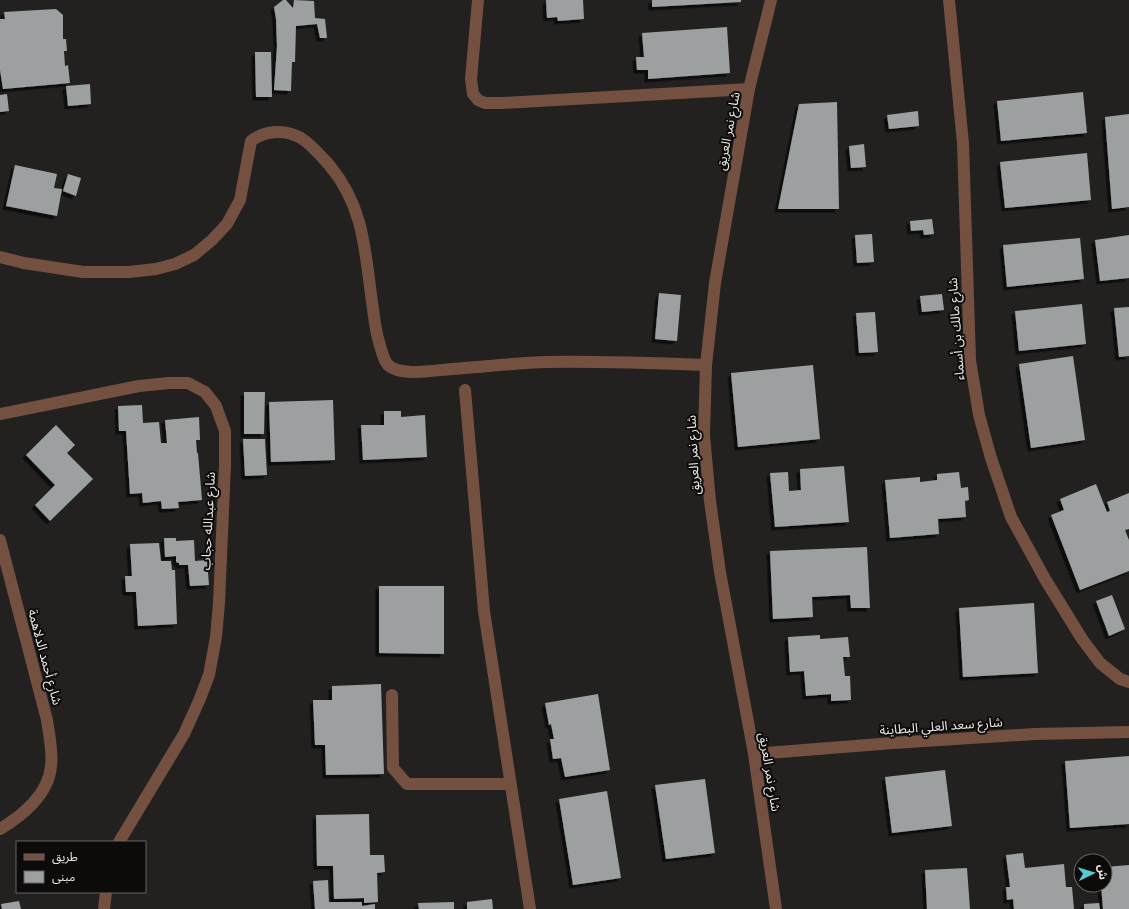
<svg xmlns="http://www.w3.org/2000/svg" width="1129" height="909" font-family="'Archivo Narrow','Noto Sans Arabic',sans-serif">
<defs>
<filter id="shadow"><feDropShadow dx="-3.5" dy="3.5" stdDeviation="0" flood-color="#0009"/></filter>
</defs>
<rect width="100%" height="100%" fill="#232120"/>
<!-- building -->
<g fill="#9ca0a0" filter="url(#shadow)">
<polygon points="283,0 286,0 293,8 294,0 314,1 315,18 325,19 327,38 320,38 317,24 296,26 295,62 292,62 291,91 274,90 277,46 276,19 274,7"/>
<polygon points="546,0 583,0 584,19 558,21 557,17 547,18"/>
<polygon points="652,0 741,0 741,2 652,7"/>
<polygon points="56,9 63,15 63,39 66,39 67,51 64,51 65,66 68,65 70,83 3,89 0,70 0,19 5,19 4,12"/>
<polygon points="727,27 730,73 648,79 648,70 637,70 636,57 644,57 642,33"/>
<polygon points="255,52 271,52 272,97 256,97"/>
<polygon points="90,84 91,104 68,106 66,86"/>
<polygon points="1083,92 1087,133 1001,141 997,101"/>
<polygon points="7,94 9,111 0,112 0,95"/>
<polygon points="837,102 839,209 778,209 799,104"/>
<polygon points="918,111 919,126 889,129 887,115"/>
<polygon points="1129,114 1129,207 1112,209 1105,117"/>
<polygon points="864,144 866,167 851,168 849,146"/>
<polygon points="1087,153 1091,200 1005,208 1000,162"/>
<polygon points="15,165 57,174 54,188 62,189 57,216 6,206"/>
<polygon points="68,174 81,178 76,196 63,191"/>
<polygon points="932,219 934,234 924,235 923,230 911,231 910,221"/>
<polygon points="872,234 874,262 857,263 855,235"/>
<polygon points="1129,235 1129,278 1100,281 1095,240"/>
<polygon points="1080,238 1084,279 1007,287 1003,245"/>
<polygon points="659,293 681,295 677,341 655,339"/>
<polygon points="942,294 944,310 922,312 920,296"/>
<polygon points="1082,304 1086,344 1019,351 1015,311"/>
<polygon points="1129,307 1129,356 1119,357 1114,308"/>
<polygon points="875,312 878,352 859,353 856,313"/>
<polygon points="1073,356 1085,440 1031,448 1019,364"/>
<polygon points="813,365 820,439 738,447 731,373"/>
<polygon points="244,392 265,392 264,434 244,434"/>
<polygon points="333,400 335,460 271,462 269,402"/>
<polygon points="142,405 143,423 159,422 161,443 167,443 165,420 199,417 200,440 196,440 197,453 198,453 202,500 178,502 179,508 162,509 161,501 143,503 142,493 130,494 126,431 119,431 118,406"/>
<polygon points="384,411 401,411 401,417 425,415 427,457 363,460 361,425 384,425"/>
<polygon points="56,425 75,445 67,453 93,479 50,521 35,505 55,485 26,455"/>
<polygon points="243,439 265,439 267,475 245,476"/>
<polygon points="844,466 849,522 775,527 770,473 788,472 789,491 801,490 800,469"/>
<polygon points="959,472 961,488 968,487 969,500 965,501 966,517 938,519 939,534 890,538 885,480 920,477 920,482 937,480 937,474"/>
<polygon points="1096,484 1107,512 1110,511 1107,502 1129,493 1129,529 1125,530 1129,540 1129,571 1080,590 1051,515 1064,510 1060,499"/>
<polygon points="164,538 176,538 176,541 194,540 195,561 207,560 209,585 190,586 188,565 179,565 179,563 176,562 176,556 165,557"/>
<polygon points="159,543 161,561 171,561 172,570 175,570 177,624 138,626 136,592 126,592 125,576 132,576 130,544"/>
<polygon points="867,547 870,608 851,608 850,595 812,597 813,617 773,619 770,551"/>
<polygon points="379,586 444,586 444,654 379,653"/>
<polygon points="1112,595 1125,629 1109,636 1096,601"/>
<polygon points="1034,603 1038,673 963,677 959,608"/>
<polygon points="820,635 820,639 848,637 850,657 843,657 845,676 850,676 851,700 831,701 831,694 806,696 804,671 790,672 788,637"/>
<polygon points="381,684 384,774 326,775 325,745 315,745 313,700 332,700 332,686"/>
<polygon points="598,694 610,770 565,777 561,758 553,759 550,739 554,739 551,724 549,725 545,703"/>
<polygon points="1129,756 1129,824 1070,828 1065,761"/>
<polygon points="945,770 952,826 892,833 885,777"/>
<polygon points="705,779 715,853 666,859 655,785"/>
<polygon points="607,791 621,878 573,885 559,799"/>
<polygon points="369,814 370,855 384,855 385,872 377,873 378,902 364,903 364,898 334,899 333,866 317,866 316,815"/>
<polygon points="1023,853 1025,868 1064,864 1066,887 1072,887 1074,909 1014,909 1013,899 1007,900 1006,887 1010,887 1006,855"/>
<polygon points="1129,865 1129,909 1103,909 1101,885 1105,885 1105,867"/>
<polygon points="967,868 970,909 927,909 925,870"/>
<polygon points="328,880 329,902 362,902 362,906 375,904 375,909 315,909 313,881"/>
<polygon points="492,899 493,909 467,909 467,902"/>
<polygon points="19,901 21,909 2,909 1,904"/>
<polygon points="454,902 454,909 419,909 418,903"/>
<polygon points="1099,903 1100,909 1084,909 1084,904"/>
</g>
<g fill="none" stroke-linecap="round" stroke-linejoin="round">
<!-- minor -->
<g stroke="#745041" stroke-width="12">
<polyline points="478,0 471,79 473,94 478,100 485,103 502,103 749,89"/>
<polyline points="771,0 749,89 715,283 706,365 704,435 710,501 720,572 754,754 776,909"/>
<polyline points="949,0 963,143 970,360 979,415 991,458 1011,517 1045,579 1082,639 1100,663 1120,679 1129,682"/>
<path d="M0 257 24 263 83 272H129L156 269 175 264 194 255 212 240 227 224 240 200 251 141C266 130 285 129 301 138 312 145 321 156 330 166 364 207 365 251 372 302 374 315 375 329 379 342 381 348 383 360 388 365 401 377 435 370 452 369 483 367 515 363 546 362 599 361 653 363 706 365"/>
<polyline points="465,390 484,611 530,909"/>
<polyline points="0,414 139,386 169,383 188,383 205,392 216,406 225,431 225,465 219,603 216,637 209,675 199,701 184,734 119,842"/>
<path d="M0 540 47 720C49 735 53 751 51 766 49 794 22 816 0 829"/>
<polyline points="392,695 393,768 407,784 510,784"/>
<polyline points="754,754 893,743 1035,734 1129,732"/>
<polyline points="104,909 106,892"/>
</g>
</g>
<g text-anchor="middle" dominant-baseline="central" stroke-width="4" stroke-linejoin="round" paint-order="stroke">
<!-- street labels -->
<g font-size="13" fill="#eae8e7" stroke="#0c0b0a">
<text transform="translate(728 131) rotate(-79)">شارع نمر العريق</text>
<text transform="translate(956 329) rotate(-94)">شارع مالك بن أسماء</text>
<text transform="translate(693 455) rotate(-93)">شارع نمر العريق</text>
<text transform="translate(208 521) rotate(-87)">شارع عبدالله حجاب</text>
<text transform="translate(45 657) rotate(75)">شارع أحمد الدلاهمة</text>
<text transform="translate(941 726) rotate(-4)">شارع سعد العلي البطاينة</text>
<text transform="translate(770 772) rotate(81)">شارع نمر العريق</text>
</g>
</g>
<!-- legend -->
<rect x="16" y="841" width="130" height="52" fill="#0c0b0a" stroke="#656362"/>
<rect x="24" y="854" width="20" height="6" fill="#745041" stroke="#656362"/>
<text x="52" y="861" font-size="12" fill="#eae8e7">طريق</text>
<rect x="24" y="871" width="20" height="12" fill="#9ca0a0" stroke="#656362"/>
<text x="52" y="881" font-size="12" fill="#eae8e7">مبنى</text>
<!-- north arrow -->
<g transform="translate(1093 873) rotate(85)"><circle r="19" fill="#0c0b0a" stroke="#656362"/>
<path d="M0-3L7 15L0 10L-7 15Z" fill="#52ccd1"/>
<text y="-6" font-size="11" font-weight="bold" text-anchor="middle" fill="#eae8e7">ش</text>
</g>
</svg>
